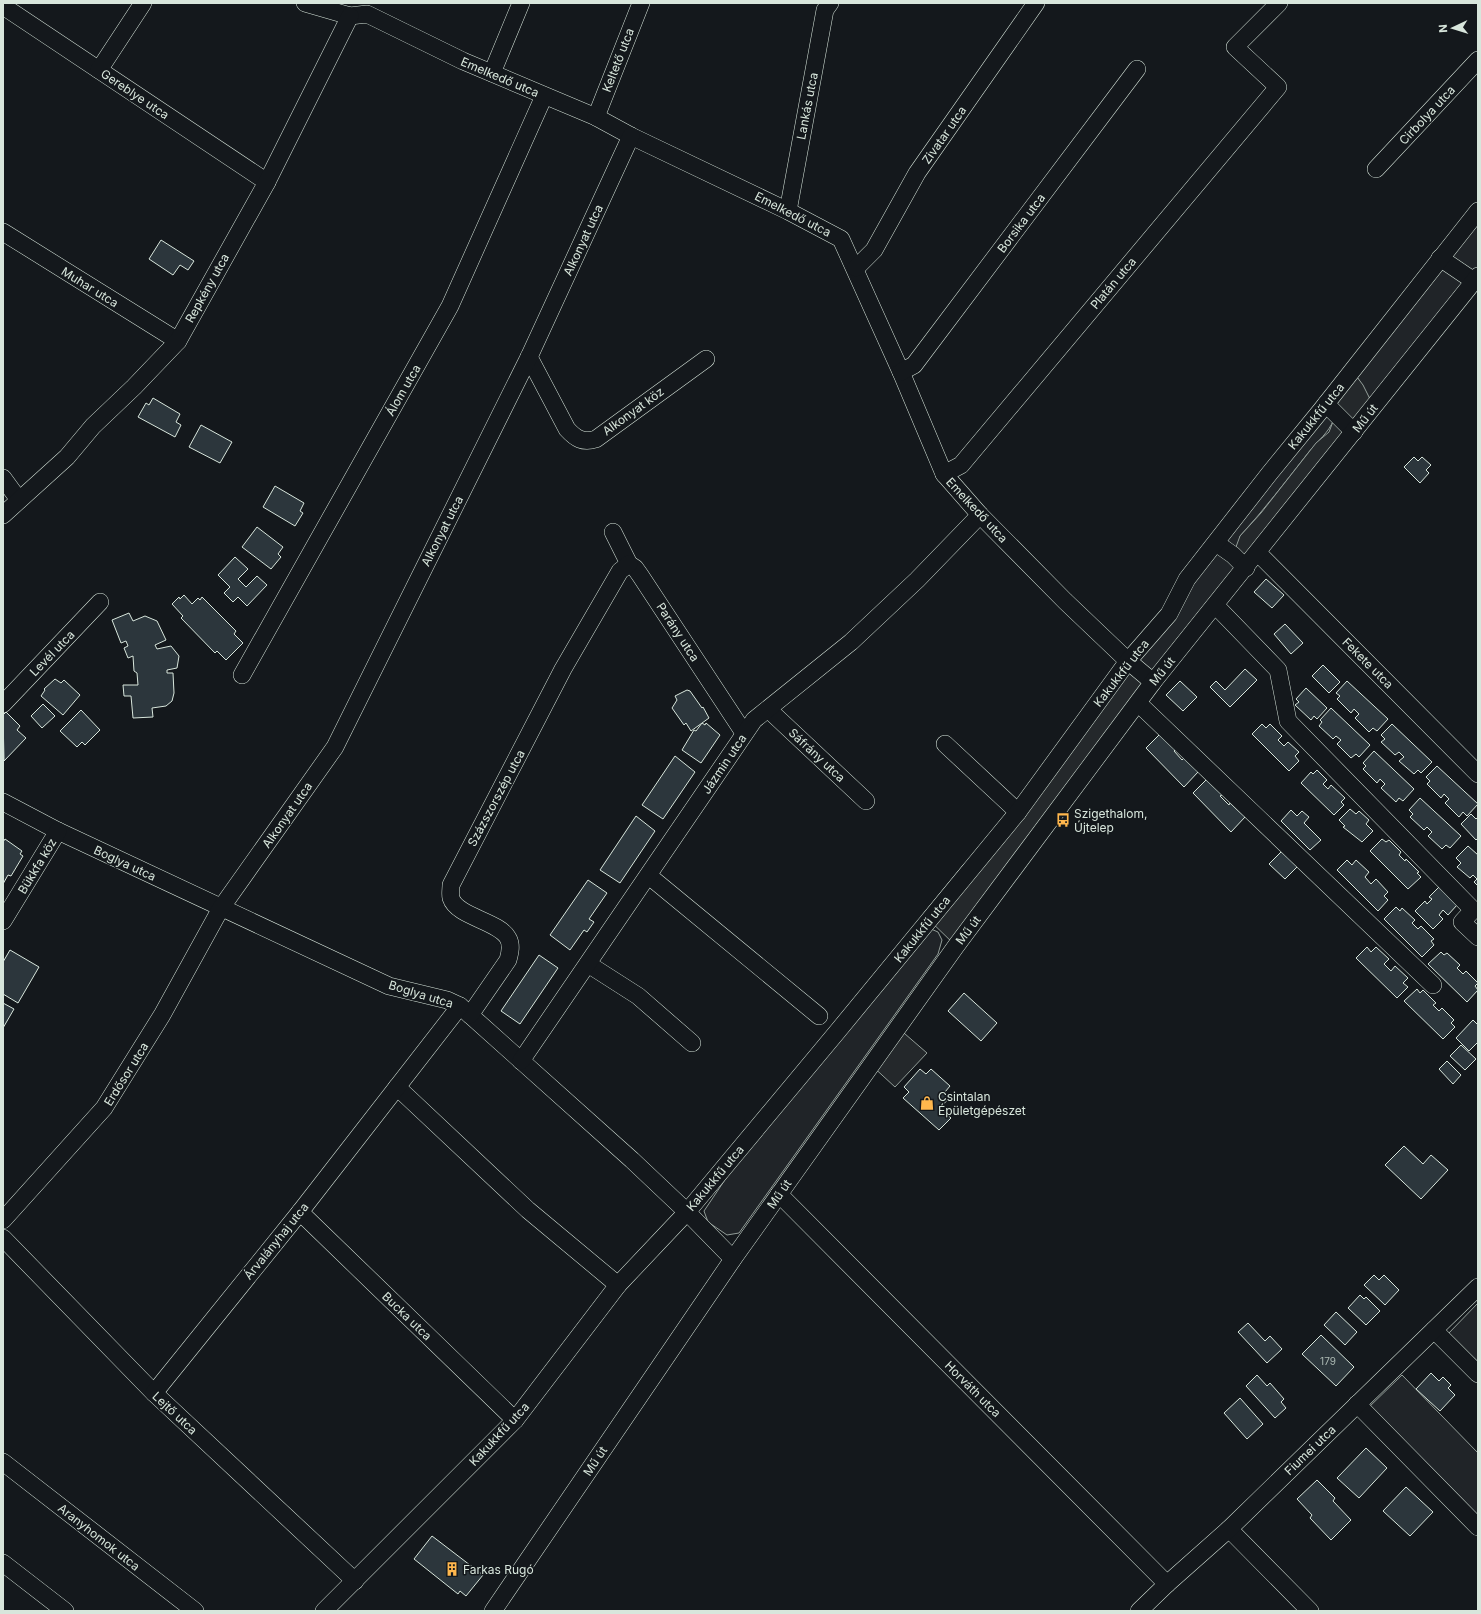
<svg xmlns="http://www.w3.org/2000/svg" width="1481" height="1614" font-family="Inter,sans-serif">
<rect width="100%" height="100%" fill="#14181c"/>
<!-- green -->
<g fill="#202428" stroke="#939e99">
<polygon points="1478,212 1478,276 1374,407 1357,377"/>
<path d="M1322 409 1334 419C1328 434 1318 440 1308 453 1286 481 1264 510 1240 536L1242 573 1153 682 1128 661Z"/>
<polygon points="931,929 938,932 942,940 938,954 739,1233 727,1235 708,1222 704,1211 739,1159"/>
<polygon points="1478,1303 1478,1366 1447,1335"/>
<polygon points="1402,1375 1478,1453 1478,1521 1366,1410"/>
</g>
<!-- parking -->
<g fill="#24282b" stroke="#939e99">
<polygon points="1357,377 1363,385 1374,407 1242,573 1233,555 1240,536 1261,513 1316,443 1329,432 1334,419 1329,411"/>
<polygon points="1128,661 1153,682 956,946 923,914 964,864 1018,812"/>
<polygon points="897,1027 927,1053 895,1087 870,1064"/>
</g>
<!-- building -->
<g fill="#2c363c" stroke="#d8e6dc">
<polygon points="161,240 194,261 188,270 180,265 173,275 149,259"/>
<polygon points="153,398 180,414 176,422 181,425 175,437 138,417 146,403 149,405"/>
<polygon points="201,425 232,442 220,463 189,447"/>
<polygon points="1414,457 1418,461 1422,457 1431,465 1426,470 1429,473 1420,483 1404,467"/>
<polygon points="275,486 304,503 300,511 303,513 295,526 263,507"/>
<polygon points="257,527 283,547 278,554 281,557 271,569 242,547"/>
<polygon points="235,557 248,569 238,579 246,587 257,576 267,585 247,606 238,597 233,602 224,593 230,587 218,575"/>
<polygon points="1266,579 1284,595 1272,608 1254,592"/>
<polygon points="184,595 192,604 198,598 200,600 202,597 236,631 234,634 243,643 226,660 217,651 215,653 181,618 183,616 172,604 179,597 180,599"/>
<polygon points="129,613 133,621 145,616 157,621 166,640 155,645 157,649 171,646 179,656 177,668 167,670 167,673 173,673 174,693 172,701 166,706 152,708 153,717 133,718 131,696 124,696 123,685 138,685 137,673 134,671 133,656 128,658 124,648 128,646 126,641 121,643 112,620"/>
<polygon points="1285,624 1303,643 1291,654 1274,634"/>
<polygon points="1323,665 1340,682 1329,693 1312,676"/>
<polygon points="1245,669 1257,680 1230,707 1210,687 1216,681 1225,690"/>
<polygon points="55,679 61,683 64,680 80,695 63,715 41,696 45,690 44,689"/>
<polygon points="1180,681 1197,697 1183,711 1166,695"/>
<polygon points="1347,681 1388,719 1377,731 1373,728 1369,732 1355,718 1359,714 1354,709 1351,713 1337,699 1340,696 1336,693"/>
<polygon points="1306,688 1327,708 1317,719 1314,716 1311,720 1295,705 1299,702 1296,699"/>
<polygon points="687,690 690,691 702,708 703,707 709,718 691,731 686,723 684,725 672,708 677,700 675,696"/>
<polygon points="43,704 55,716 42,728 31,716"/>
<polygon points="1331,708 1370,745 1359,757 1356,754 1351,758 1337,744 1341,740 1336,736 1333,739 1319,726 1322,722 1320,720"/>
<polygon points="81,710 100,730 85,745 82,742 77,747 60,731"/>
<polygon points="6,712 20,726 17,730 26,738 4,761 3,715"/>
<polygon points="702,723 705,725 706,723 720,735 701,763 682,750 694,730 696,731"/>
<polygon points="1262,724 1266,728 1270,724 1282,736 1278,740 1284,746 1288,742 1299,752 1295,756 1299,761 1289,771 1252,734"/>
<polygon points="1392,724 1432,762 1421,773 1418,770 1414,774 1399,761 1404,757 1399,752 1395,755 1381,742 1385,739 1381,735"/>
<polygon points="1160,734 1175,750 1174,751 1182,760 1184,758 1198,772 1184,787 1146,748"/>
<polygon points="1374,751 1414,789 1403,801 1399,798 1396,802 1381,788 1385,784 1380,779 1377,783 1363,769 1366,766 1363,763"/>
<polygon points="675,756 695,772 663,819 642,805"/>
<polygon points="1437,766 1478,804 1467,816 1463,812 1459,817 1445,803 1449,799 1444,794 1441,798 1427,784 1430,781 1426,777"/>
<polygon points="1317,770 1327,780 1323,784 1328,789 1331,785 1345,798 1341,802 1344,805 1334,815 1301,783 1311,772 1313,774"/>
<polygon points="1207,779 1222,795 1220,796 1229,805 1230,803 1245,817 1231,832 1193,793"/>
<polygon points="1420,798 1461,836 1450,848 1446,845 1442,849 1428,836 1432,832 1427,827 1424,830 1410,817 1413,814 1409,810"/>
<polygon points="1350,809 1356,814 1359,811 1369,820 1366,824 1373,831 1362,842 1343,827 1345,826 1339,820"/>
<polygon points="1291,810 1297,816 1302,811 1309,817 1304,823 1321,840 1310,850 1281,821"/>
<polygon points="1471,814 1476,819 1478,817 1478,838 1476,840 1461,824"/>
<polygon points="636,816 655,831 620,883 600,870"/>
<polygon points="5,839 22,851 20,854 23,856 11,876 8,875 3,884 3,842"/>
<polygon points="1382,839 1386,842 1389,840 1401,852 1399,855 1405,861 1406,859 1419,872 1417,873 1421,877 1408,889 1370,851"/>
<polygon points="1468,846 1478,855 1478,886 1474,882 1477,879 1473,875 1470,878 1457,867 1461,863 1456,858"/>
<polygon points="1282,851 1298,866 1285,879 1269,864"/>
<polygon points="1347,860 1352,865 1356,860 1369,872 1365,877 1371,884 1376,879 1388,892 1384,896 1388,900 1378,911 1337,870"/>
<polygon points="588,880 607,893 589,919 594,922 587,932 584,930 570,950 550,935"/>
<polygon points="1439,887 1457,905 1448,915 1443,910 1439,915 1443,919 1433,929 1415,911 1425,901 1427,904 1432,899 1429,897"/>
<polygon points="1396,907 1400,911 1402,908 1415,920 1412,923 1418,929 1421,926 1434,939 1431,941 1434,945 1422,957 1384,919"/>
<polygon points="1367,947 1371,952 1376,947 1389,959 1384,964 1391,971 1395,966 1408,978 1403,983 1408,987 1397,998 1356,958"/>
<polygon points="10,950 39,967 18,1003 3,994 3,962"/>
<polygon points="1441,952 1444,955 1447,953 1460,965 1457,968 1463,974 1466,971 1478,983 1475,986 1478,990 1467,1002 1428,964"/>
<polygon points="539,955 558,968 520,1024 501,1011"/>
<polygon points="1417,989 1420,993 1423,990 1436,1003 1433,1005 1439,1011 1442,1008 1454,1020 1451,1023 1455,1027 1443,1039 1404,1001"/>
<polygon points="964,993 997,1023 981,1041 948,1011"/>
<polygon points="3,1003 14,1009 3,1028"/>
<polygon points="1473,1020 1478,1025 1478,1042 1469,1051 1456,1038"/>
<polygon points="1461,1045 1476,1059 1465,1070 1450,1056"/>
<polygon points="1447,1061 1461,1075 1453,1084 1439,1069"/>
<polygon points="920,1069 926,1074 931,1069 950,1086 945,1092 950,1097 940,1108 951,1118 939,1130 903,1098 909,1092 904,1087"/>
<polygon points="1404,1146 1423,1164 1431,1155 1448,1170 1421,1199 1385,1165"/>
<polygon points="1374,1275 1379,1280 1384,1275 1399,1290 1385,1305 1364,1285"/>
<polygon points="1360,1295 1364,1299 1366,1297 1380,1311 1366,1325 1348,1308"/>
<polygon points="1336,1312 1357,1332 1345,1345 1324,1325"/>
<polygon points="1248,1323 1265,1341 1270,1336 1282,1349 1267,1363 1238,1332"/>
<polygon points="1321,1335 1354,1367 1336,1386 1302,1354"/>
<polygon points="1431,1373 1439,1381 1443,1377 1451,1385 1448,1388 1455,1395 1440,1411 1416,1389"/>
<polygon points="1257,1375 1267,1386 1270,1383 1284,1399 1281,1402 1286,1408 1275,1418 1246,1386"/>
<polygon points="1240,1398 1263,1424 1247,1439 1224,1413"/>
<polygon points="1366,1448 1387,1468 1359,1498 1337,1478"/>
<polygon points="1317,1480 1335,1498 1333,1501 1351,1520 1331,1540 1310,1518 1312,1515 1297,1499"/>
<polygon points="1406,1487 1433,1512 1410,1536 1383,1511"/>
<polygon points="432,1536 483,1575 466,1596 460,1591 458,1594 414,1559"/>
</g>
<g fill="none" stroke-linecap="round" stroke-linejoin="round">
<defs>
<g id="minor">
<polyline points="305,3 350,16 367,14 463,61 596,117 631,136 788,211 841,239 901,372 944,474 980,515 1065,601 1128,661 1153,682"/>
<polyline points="3,6 267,182"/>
<polyline points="99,70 143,3"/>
<polyline points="492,73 521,3"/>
<polyline points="596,117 641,3"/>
<polyline points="1376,169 1478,60"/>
<polyline points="788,211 825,10 830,3"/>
<polyline points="3,232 178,341"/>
<polyline points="1440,258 1474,281"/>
<polyline points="856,268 874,250 917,173 1036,3"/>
<path d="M529 357 567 429C576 439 583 443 596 439L706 359"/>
<polyline points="901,372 914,365 1137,69"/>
<polyline points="1326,404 1354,432"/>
<polyline points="944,474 961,465 1278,87 1235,47 1279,3"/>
<polyline points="3,478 19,500"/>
<polyline points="3,515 67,457 93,426 134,387 178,341 267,182 350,16"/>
<polyline points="613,532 629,564 635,568 640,575 744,733"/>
<polyline points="1216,543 1233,555 1246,568"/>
<polyline points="1258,553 1478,774"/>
<polyline points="1216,606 1278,670 1288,721 1473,910 1462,922 1478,937"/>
<polyline points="242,675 450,306 544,96"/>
<polyline points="1138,703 1433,985"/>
<polyline points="3,704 100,602"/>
<polyline points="769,710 866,801"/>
<polyline points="945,744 1018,812"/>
<polyline points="3,802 58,831 389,986 447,1000 460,1006 632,1160 687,1212 733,1259"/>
<polyline points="649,876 819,1016"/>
<polyline points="3,921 58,831"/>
<polyline points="588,964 638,996 692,1043"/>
<path d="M470 1015 508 960C510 953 512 945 508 938 499 921 457 917 451 898 450 894 451 889 451 885L563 669 620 571 629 564"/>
<polyline points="521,1061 754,720 851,642 917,580 980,515"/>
<polyline points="397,1087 528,1210 618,1285"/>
<polyline points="779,1194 1167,1584"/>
<polyline points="300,1212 515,1420"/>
<polyline points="3,1220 104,1108 162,1015 221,908 335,747 529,357 631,136"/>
<polyline points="3,1238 154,1393 355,1581"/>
<polyline points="1434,1330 1478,1374"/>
<polyline points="154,1393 300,1212 460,1006"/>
<polyline points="1357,1404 1478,1527"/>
<polyline points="3,1462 195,1611"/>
<polyline points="1229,1529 1310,1611"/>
<polyline points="3,1563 65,1611"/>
<polyline points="324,1611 515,1420 618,1285 687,1212 837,1032 1018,812 1128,661 1169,614 1187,579 1269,474 1322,409 1478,211"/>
<polyline points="493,1611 733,1259 956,946 1153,682 1478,276"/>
<polyline points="1139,1611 1167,1584 1229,1529 1478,1287"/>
</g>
</defs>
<!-- minor casing -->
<use href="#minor" stroke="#d8e6dc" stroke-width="18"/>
<!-- minor -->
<use href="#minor" stroke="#14181c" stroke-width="17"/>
</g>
<!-- icons -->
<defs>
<symbol id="bus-bare" viewBox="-9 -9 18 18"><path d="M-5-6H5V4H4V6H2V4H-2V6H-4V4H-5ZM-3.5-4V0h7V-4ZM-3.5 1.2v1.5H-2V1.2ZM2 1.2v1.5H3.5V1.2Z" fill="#ffb74d" stroke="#14181c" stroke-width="2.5" paint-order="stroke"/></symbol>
<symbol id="shop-bare" viewBox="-9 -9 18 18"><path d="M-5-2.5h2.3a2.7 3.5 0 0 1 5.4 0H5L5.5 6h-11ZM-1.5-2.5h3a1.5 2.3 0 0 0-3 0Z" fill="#ffb74d" stroke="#14181c" stroke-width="2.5" paint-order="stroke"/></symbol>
<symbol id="building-bare" viewBox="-9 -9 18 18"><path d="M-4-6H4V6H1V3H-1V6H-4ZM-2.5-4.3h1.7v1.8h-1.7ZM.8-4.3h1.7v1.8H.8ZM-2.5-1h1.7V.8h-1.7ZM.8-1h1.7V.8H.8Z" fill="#ffb74d" stroke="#14181c" stroke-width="2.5" paint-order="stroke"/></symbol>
</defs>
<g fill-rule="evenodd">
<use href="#bus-bare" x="1053" y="810" width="20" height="20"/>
<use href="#shop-bare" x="917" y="1093" width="20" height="20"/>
<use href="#building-bare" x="442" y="1559" width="20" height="20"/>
</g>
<g text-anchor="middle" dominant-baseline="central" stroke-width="3" stroke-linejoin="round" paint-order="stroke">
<!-- number labels -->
<g font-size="10" fill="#adbab4">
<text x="1328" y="1361">179</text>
</g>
<!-- street labels -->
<g font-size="12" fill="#d8e6dc" stroke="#14181c">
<text transform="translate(618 60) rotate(-69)">Keltető utca</text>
<text transform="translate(500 77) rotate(23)">Emelkedő utca</text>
<text transform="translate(135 94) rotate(34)">Gereblye utca</text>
<text transform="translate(807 106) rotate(-79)">Lankás utca</text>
<text transform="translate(1427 115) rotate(-47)">Cirbolya utca</text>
<text transform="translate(944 135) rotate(-55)">Zivatar utca</text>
<text transform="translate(793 214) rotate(27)">Emelkedő utca</text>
<text transform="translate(1021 223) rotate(-53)">Borsika utca</text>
<text transform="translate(583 240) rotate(-65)">Alkonyat utca</text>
<text transform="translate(1113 283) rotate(-50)">Platán utca</text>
<text transform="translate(90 287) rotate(32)">Muhar utca</text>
<text transform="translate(207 288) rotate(-61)">Repkény utca</text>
<text transform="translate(403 390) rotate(-60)">Álom utca</text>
<text transform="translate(633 411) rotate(-36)">Alkonyat köz</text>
<text transform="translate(1316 416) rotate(-51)">Kakukkfű utca</text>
<text transform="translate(1365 418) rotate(-52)">Mű út</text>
<text transform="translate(977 510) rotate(47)">Emelkedő utca</text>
<text transform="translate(442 531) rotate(-63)">Alkonyat utca</text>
<text transform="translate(678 632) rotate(57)">Parány utca</text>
<text transform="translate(52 653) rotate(-46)">Levél utca</text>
<text transform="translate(1368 663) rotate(45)">Fekete utca</text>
<text transform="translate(1162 671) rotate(-51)">Mű út</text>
<text transform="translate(1121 673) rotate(-52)">Kakukkfű utca</text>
<text transform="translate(817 755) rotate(43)">Sáfrány utca</text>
<text transform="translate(724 764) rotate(-56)">Jázmin utca</text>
<text transform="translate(496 798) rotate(-62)">Százszorszép utca</text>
<text transform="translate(287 815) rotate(-55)">Alkonyat utca</text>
<text transform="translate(125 863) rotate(25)">Boglya utca</text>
<text transform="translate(37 866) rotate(-59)">Bükkfa köz</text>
<text transform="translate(922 929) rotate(-51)">Kakukkfű utca</text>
<text transform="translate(968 930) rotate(-53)">Mű út</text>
<text transform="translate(421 994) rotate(17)">Boglya utca</text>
<text transform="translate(126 1074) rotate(-58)">Erdősor utca</text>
<text transform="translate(715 1178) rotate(-50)">Kakukkfű utca</text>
<text transform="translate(779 1194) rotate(-55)">Mű út</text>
<text transform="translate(276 1241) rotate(-51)">Árvalányhaj utca</text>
<text transform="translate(407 1316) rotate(44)">Bucka utca</text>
<text transform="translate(973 1389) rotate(45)">Horváth utca</text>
<text transform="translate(175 1413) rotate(43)">Lejtő utca</text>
<text transform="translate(499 1434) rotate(-47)">Kakukkfű utca</text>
<text transform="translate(1310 1450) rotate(-44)">Fiumei utca</text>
<text transform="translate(595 1461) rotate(-56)">Mű út</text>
<text transform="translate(99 1537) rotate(38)">Aranyhomok utca</text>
</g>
<!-- poi labels -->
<g font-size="12" fill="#d8e6dc" stroke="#14181c" text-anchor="start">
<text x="1074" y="813">Szigethalom,<tspan x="1074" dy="14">Újtelep</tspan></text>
<text x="938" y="1096">Csintalan<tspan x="938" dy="14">Épületgépészet</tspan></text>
<text x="463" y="1569">Farkas Rugó</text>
</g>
</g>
<!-- border -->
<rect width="1481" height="1614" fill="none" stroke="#d8e6dc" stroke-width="8"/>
<!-- north arrow -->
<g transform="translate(1453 28) rotate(266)" stroke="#14181c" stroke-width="3" paint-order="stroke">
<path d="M0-3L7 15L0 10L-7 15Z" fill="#d8e6dc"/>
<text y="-6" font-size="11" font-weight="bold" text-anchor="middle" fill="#d8e6dc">N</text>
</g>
</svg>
